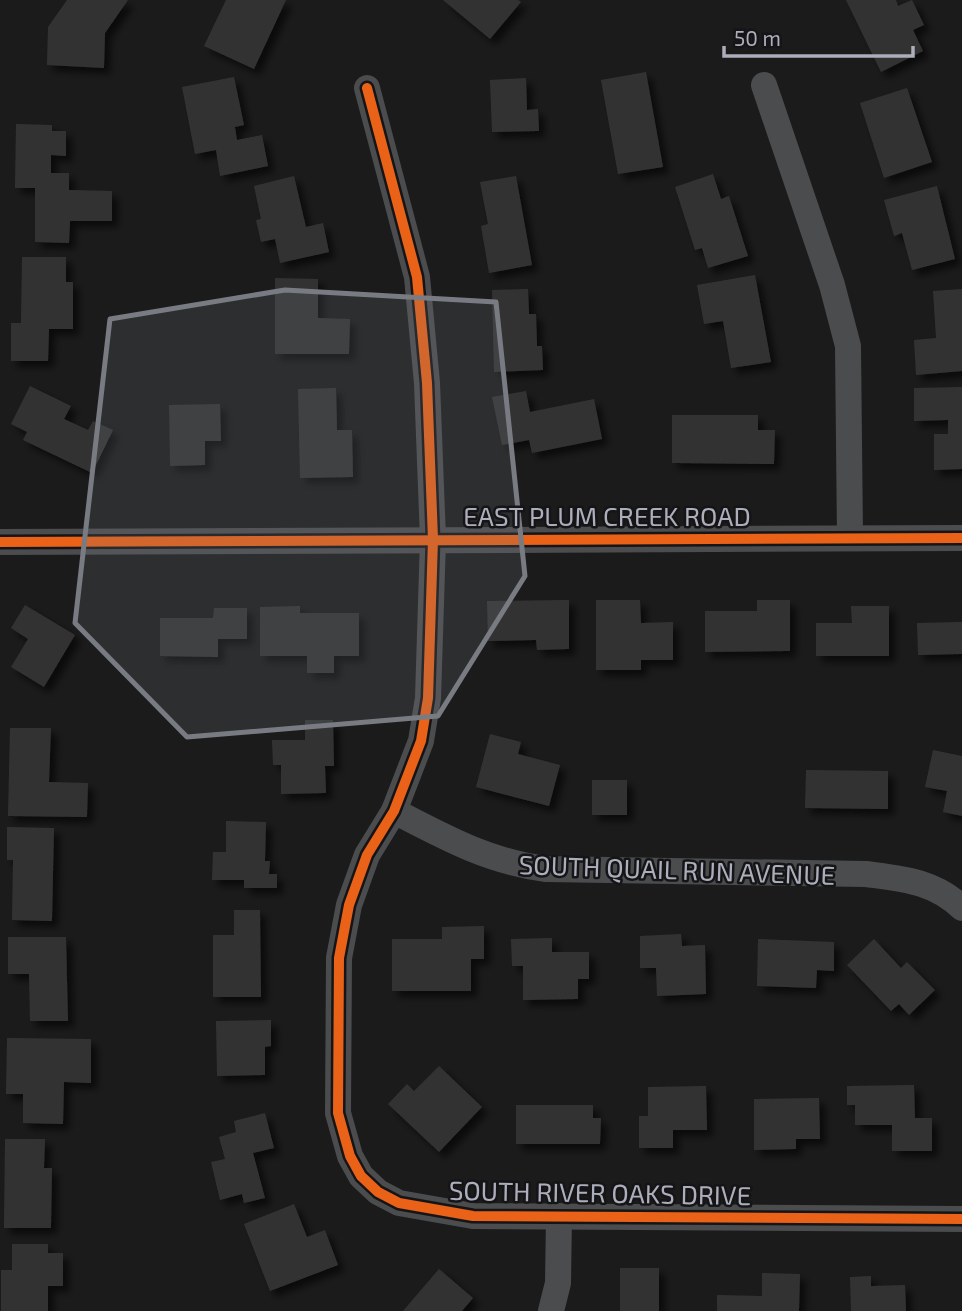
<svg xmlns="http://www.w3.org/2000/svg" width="962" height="1311" font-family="'Exo 2',sans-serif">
<defs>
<filter id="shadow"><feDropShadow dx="6" dy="6" stdDeviation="3.5" flood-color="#0009"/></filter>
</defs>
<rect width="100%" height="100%" fill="#1b1b1b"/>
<!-- building -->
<g fill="#333" filter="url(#shadow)">
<polygon points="67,0 128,0 105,33 104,68 47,65 48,27"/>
<polygon points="226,0 286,0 254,69 204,46"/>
<polygon points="443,0 518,0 521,2 490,39"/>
<polygon points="846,0 896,0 898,6 912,0 924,25 913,30 923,51 881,72"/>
<polygon points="646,72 663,167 618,174 601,80"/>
<polygon points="234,77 244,125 235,127 237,140 262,135 268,166 220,176 216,150 195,154 182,87"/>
<polygon points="526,78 527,110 538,109 539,131 492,132 490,80"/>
<polygon points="907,88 932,162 884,178 860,103"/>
<polygon points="16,124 52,125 52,131 66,131 66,156 51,155 51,173 69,173 69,190 112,191 112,221 70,221 69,243 35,242 35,188 15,188"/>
<polygon points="713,174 721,199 729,196 748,256 708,268 702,248 695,250 675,187"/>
<polygon points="294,176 306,227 323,223 329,252 280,263 275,239 261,242 256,220 261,219 254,186"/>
<polygon points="516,176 532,265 489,273 481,226 488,224 480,182"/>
<polygon points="937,186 955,259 912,270 902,233 894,236 884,200"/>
<polygon points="22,257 66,257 66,282 73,282 73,329 49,329 48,361 11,361 11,323 21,323"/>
<polygon points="755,275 771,362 731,368 723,321 704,324 697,285"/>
<polygon points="275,278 318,279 318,318 350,319 349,354 275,354"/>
<polygon points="528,289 529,314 536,314 537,346 542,346 543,370 494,372 492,290"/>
<polygon points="962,289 962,371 916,375 914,340 936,338 933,291"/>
<polygon points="30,386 71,406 64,419 88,430 93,421 113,430 92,473 23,440 27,432 11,424"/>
<polygon points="962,387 962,469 934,470 934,434 948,434 948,420 914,421 914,388"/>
<polygon points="336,388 337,430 352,430 353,477 300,478 298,389"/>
<polygon points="526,391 530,412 594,399 602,439 532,453 529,440 502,445 492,397"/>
<polygon points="220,404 221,441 205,441 205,465 170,466 169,405"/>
<polygon points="672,415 758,415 758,430 775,430 774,464 672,463"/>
<polygon points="569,600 569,649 537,650 536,640 488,641 487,601"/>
<polygon points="596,600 640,600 641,623 673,622 673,660 641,660 641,670 596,670"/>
<polygon points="757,600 790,600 790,651 705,652 705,611 757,611"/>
<polygon points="25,605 75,635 44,687 11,667 28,639 11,628"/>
<polygon points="300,606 300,613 359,613 359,656 334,656 334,673 307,673 307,656 260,656 260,607"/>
<polygon points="851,606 889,606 889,656 816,656 816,623 852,623"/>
<polygon points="214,608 247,608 247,639 218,639 218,657 160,656 160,618 213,618"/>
<polygon points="962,622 962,654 918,655 917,623"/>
<polygon points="305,720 333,720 334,766 325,766 326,793 281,794 281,765 273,765 272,740 305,740"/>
<polygon points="10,728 51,728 49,782 88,783 87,817 8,816"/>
<polygon points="490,734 521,742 518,754 560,765 549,806 476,787"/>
<polygon points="933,750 962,756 962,816 943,812 947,791 925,787"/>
<polygon points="806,770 888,771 888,809 805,808"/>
<rect x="592" y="780" width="35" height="35"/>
<polygon points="226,821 266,822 265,861 270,861 269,874 277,874 277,888 244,888 244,880 212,880 213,852 226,852"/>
<polygon points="7,827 54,828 52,921 12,920 13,860 7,860"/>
<polygon points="234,910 260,910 261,997 213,997 213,935 234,935"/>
<polygon points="484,926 484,959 471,959 471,991 392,991 392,939 442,939 442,927"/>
<polygon points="681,934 682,946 705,945 706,994 657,996 656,968 640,968 640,936"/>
<polygon points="8,937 66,937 68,1021 30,1021 29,974 8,974"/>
<polygon points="552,938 552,952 589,952 589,979 578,979 578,999 523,1000 523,966 512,966 511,939"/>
<polygon points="758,939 834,942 834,971 817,970 816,988 757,986"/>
<polygon points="874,939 901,968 907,962 935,990 909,1015 899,1004 891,1011 847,965"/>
<polygon points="271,1020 271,1046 265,1047 265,1075 217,1076 216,1021"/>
<polygon points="7,1038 91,1039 91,1083 64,1082 63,1124 23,1123 23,1094 6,1094"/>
<polygon points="439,1066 482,1107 439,1152 388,1104 407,1084 414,1091"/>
<polygon points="914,1085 915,1118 932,1118 932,1151 892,1151 892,1125 855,1125 855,1105 847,1105 847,1086"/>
<polygon points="706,1086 707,1130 673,1130 673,1148 639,1148 639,1116 648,1116 648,1087"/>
<polygon points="819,1098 820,1139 796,1139 796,1149 754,1150 754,1099"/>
<polygon points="516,1105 593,1105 593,1118 601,1118 600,1144 516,1144"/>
<polygon points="265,1113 274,1148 253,1153 265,1198 244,1203 242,1194 220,1200 211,1162 225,1159 219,1137 236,1132 234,1121"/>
<polygon points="5,1139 45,1139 44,1168 52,1168 51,1228 4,1228"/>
<polygon points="294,1204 307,1237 325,1230 338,1265 270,1291 244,1224"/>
<polygon points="12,1244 48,1244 48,1253 63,1253 63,1286 48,1286 48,1311 1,1311 1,1270 12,1270"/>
<rect x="620" y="1268" width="39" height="43"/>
<polygon points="439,1269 473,1298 462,1311 403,1311"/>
<polygon points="762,1273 800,1274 799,1311 717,1311 717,1295 762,1296"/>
<polygon points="871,1276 871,1286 905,1285 906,1311 851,1311 850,1277"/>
</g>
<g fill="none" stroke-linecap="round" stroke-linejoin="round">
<!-- minor -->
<g stroke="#4b4c4e" stroke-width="26">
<polyline points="764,85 832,285 848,346 850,537"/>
<polyline points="367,88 417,277 427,383 433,539 428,698 421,741 394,811 367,855 349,905 339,958 338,1113 350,1156 361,1176 378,1192 399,1203 473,1216 962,1219"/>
<polyline points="0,542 962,538"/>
<path d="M394 811C444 837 489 862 546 869L866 874C903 879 934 881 962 908"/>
<polyline points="551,1311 558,1283 559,1216"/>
</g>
<defs>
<g id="cycleway">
<polyline points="367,88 417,277 427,383 433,539 428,698 421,741 394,811 367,855 349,905 339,958 338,1113 350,1156 361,1176 378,1192 399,1203 473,1216 962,1219"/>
<polyline points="0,542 962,538"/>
</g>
</defs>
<!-- cycleway casing -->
<use href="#cycleway" stroke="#151517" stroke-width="15"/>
<!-- cycleway -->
<use href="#cycleway" stroke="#ea6118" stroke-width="10"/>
</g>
<!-- marked area -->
<path fill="#797b83" fill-opacity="0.2" stroke="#797b83" stroke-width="5" stroke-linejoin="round" d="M285 290 496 302 525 576 438 716 187 737 75 623 110 319Z"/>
<g text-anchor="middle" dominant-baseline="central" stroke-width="5" stroke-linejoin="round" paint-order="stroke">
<!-- street labels -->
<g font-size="26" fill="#acafbb" stroke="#151517">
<text x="607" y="515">EAST PLUM CREEK ROAD</text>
<text transform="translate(677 869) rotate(2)">SOUTH QUAIL RUN AVENUE</text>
<text transform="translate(600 1192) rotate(1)">SOUTH RIVER OAKS DRIVE</text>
</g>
</g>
<!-- scale -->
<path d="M724 46v10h189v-10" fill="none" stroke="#acafbb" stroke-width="3.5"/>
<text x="734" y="46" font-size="21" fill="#acafbb" stroke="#151517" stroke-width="5" paint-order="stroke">50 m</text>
</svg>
